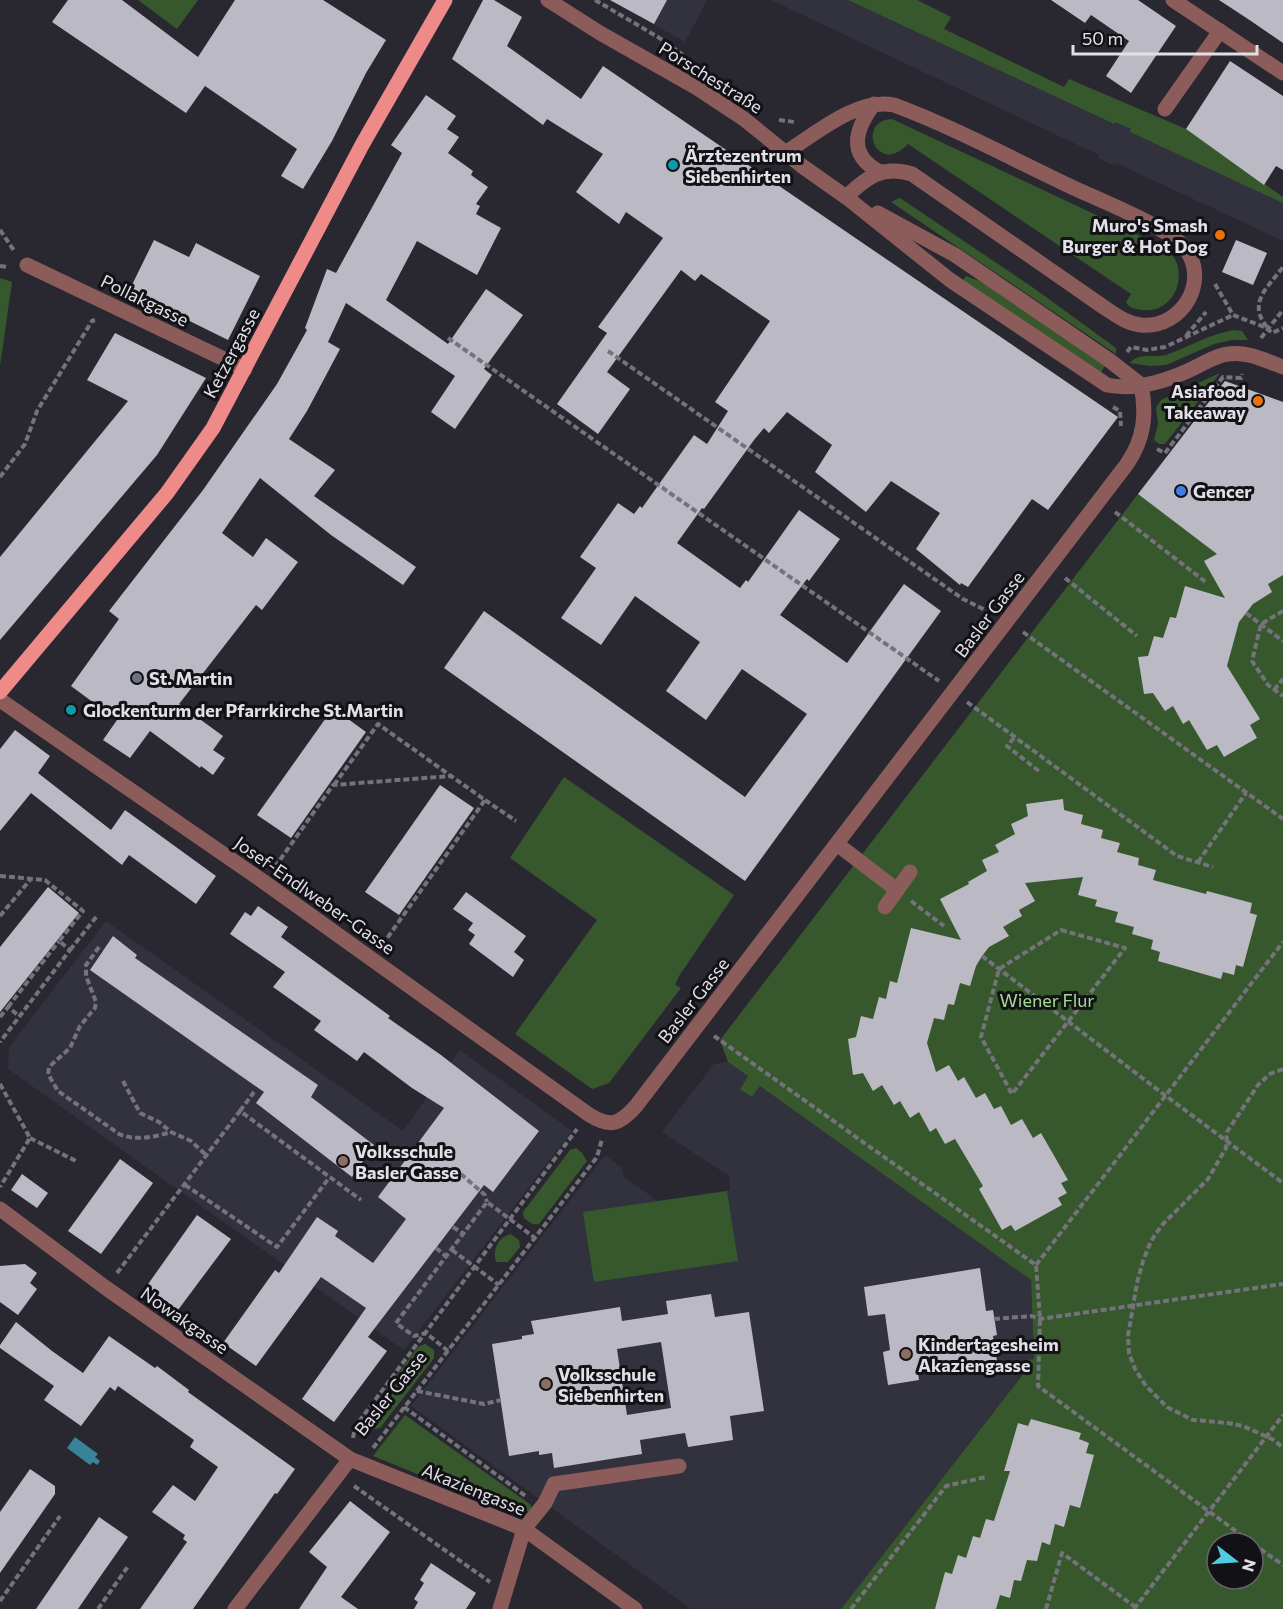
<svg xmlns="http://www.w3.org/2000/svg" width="1283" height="1609" font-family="Commissioner,sans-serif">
<rect width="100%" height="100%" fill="#292831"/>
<!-- built -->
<g fill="#32313e">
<polygon points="610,0 707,0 685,42"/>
<polygon points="771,0 848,0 1113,124 1115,122 1131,129 1131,132 1283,203 1283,241 1116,163 1115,166 1098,158 1099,155"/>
<polygon points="106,921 403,1131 460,1050 572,1131 404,1350 8,1069 9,1047"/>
<polygon points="728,1062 748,1076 740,1088 752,1097 760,1086 1031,1280 1034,1359 1027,1360 1027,1368 841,1609 691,1609 411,1406 605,1155 622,1168 624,1177 658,1201 730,1190 729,1176 662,1132 714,1064"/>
</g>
<!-- green -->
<g fill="#37582d" fill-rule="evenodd">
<polygon points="138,0 198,0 177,29"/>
<polygon points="848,0 917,0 951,17 944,29 1064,87 1069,79 1186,129 1283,197 1283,203 1130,132 1131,129 1115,122 1114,124"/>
<path d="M892 119 1164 247C1194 268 1175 319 1137 309 1132 308 1129 307 1126 302L1131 294 908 144C877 177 855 121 892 119Z"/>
<polygon points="900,198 1035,289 1116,348 1116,354 891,202"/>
<polygon points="966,276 985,283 1105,366 1100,374 962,281"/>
<polygon points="0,278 12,282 0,366"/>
<path d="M1234 330 1242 331 1248 340H1232L1214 344 1166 365 1150 366 1130 363C1138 352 1155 358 1166 355 1189 347 1209 334 1234 330Z"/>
<polygon points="1220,373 1165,444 1159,444 1154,440 1158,424 1156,408 1161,400"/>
<path d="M1283 491V1609H841L1027 1369V1360L1034 1359 1031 1280 760 1086 752 1097 740 1089 748 1076 728 1062 720 1040 1138 494ZM1217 1543H1253V1579H1217Z"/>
<polygon points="564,777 734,895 679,976 675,985 681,988 609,1083 592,1089 515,1034 597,920 510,858"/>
<path d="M576 1148 582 1153 587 1161 539 1224C532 1225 529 1222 524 1218L523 1212 570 1150Z"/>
<polygon points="727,1191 738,1261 594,1282 583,1212"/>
<path d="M511 1234 519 1240 520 1247 508 1262H496C492 1250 498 1237 511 1234Z"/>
<polygon points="425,1344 434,1350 434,1358 380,1428 371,1430 365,1425 365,1419 418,1347"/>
<polygon points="405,1415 531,1505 531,1513 441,1471 427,1478 373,1456"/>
</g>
<!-- water -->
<polygon fill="#378399" points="75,1437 98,1454 95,1457 100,1461 97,1465 93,1462 90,1465 67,1448"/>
<!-- building -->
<g fill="#bab9c4" fill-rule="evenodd">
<polygon points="68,0 122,0 198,57 235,0 323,0 386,40 366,73 332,141 303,189 281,176 297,149 205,86 186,113 52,22"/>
<polygon points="483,0 494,0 522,17 507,46 581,99 603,66 1118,417 1048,510 1032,499 968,587 961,583 960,585 916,549 940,513 891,481 866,512 815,472 832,445 787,412 769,433 764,428 754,440 704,509 702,508 677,543 740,588 746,580 748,582 799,510 840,539 809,581 807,579 780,615 847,663 904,584 941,611 745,881 444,668 484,611 745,797 807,714 742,669 706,720 666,691 700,642 635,596 601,645 561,618 596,568 580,557 618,503 634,514 640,506 642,508 694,435 707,444 728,411 715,402 770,321 701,274 695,281 681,270 607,372 630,389 598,434 557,404 607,333 598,327 663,238 626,212 619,224 576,192 603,154 547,119 543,125 452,59"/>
<polygon points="610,0 667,0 654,24"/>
<polygon points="1051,0 1138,0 1176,26 1131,93 1106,76 1129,41 1091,15 1085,23"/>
<polygon points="1219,0 1283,0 1283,43 1251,21"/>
<polygon points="1230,61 1283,96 1283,170 1276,166 1264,185 1186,129"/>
<polygon points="426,95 456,116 447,129 459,137 448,153 473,171 471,175 488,187 476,204 480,206 476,214 501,228 477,275 417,241 386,300 448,344 486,289 523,315 484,369 492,375 455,429 431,412 455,376 346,303 328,342 340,349 307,411 289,439 335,470 314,496 416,567 403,585 331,535 260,478 222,533 253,557 266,538 298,562 262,610 256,605 179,704 223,736 213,750 225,758 213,775 201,766 200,768 150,731 130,758 103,740 117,720 71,686 119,619 109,611 203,490 277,384 307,330 305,328 327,269 336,273 402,153 391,145"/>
<polygon points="154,240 189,257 196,243 260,276 228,340 129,291"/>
<polygon points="1236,240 1267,253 1253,285 1222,272"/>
<polygon points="115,333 206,378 157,455 0,640 0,557 128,401 87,380"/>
<polygon points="1225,381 1283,402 1283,575 1268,584 1272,592 1253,604 1239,622 1227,666 1260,719 1250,725 1257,738 1224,757 1217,745 1207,750 1189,720 1183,724 1173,706 1165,711 1153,693 1144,694 1138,657 1148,656 1154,636 1163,638 1170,617 1176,618 1185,586 1225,598 1204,561 1217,554 1138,494"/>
<polygon points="333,708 366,732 291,838 257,815"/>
<polygon points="15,730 50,756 38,773 111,830 125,810 216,876 196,904 129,855 122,865 31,793 0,831 0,749"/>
<polygon points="440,785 474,808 399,915 365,892"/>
<polygon points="1063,799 1064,810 1083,815 1081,824 1103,830 1101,838 1120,843 1117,852 1139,858 1138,865 1156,870 1153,880 1206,894 1207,891 1252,903 1250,913 1257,915 1243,967 1236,965 1234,975 1223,972 1221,979 1158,961 1160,952 1151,949 1153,940 1132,934 1134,927 1115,922 1118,912 1095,906 1097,900 1078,895 1083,877 1025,883 1035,901 1019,910 1022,916 1003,927 1009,936 989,947 982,956 976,966 970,986 960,983 954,1005 948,1004 944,1020 934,1018 927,1043 936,1072 949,1065 958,1081 964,1077 976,1098 985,1093 994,1109 1001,1106 1011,1125 1022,1119 1033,1138 1041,1133 1068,1180 1061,1183 1067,1193 1058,1198 1062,1205 1015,1231 1011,1225 1002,1230 979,1189 983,1186 955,1139 945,1144 936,1128 930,1132 919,1112 910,1118 900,1101 894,1105 882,1085 873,1091 863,1073 853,1075 848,1039 856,1037 861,1016 873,1019 879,997 886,999 890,981 897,983 911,928 961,940 940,899 969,884 968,882 987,871 982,860 999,852 995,845 1015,834 1011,824 1028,816 1026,804"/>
<polygon points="48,887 79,913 0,1012 0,947"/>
<polygon points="466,892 526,936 514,952 524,960 513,977 469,944 475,935 468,930 473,923 453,909"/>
<polygon points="258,906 288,927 281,937 390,1016 388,1018 441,1055 539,1131 493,1192 484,1185 368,1337 387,1351 334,1422 302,1399 366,1308 321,1277 256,1366 223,1343 275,1270 279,1273 317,1217 338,1231 335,1236 373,1263 406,1219 378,1197 444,1108 412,1088 364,1052 357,1061 314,1030 321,1021 273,987 285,972 230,934 245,912 251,916"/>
<polygon points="113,936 137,955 135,958 318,1085 311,1097 374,1145 352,1177 256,1103 264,1092 90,970"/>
<polygon points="120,1159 153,1183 101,1254 68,1231"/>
<polygon points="22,1174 48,1193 37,1208 11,1190"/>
<polygon points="197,1215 231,1239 178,1310 146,1287"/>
<polygon points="25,1264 37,1273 30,1283 37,1289 18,1315 0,1302 0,1266"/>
<polygon points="980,1268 986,1311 993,1310 997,1335 993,1336 998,1367 966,1372 965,1364 918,1372 919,1380 888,1385 883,1352 890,1350 885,1314 868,1316 864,1287"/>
<path d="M711 1294 715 1317 749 1312 764 1411 730 1416 733 1440 688 1447 685 1433 640 1440 642 1454 554 1468 552 1453 539 1455V1451L509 1456 492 1344 522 1339V1336L534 1334 531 1321 620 1307 622 1321 668 1314 666 1301ZM661 1342 671 1408 627 1415 617 1349Z"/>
<polygon points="16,1322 52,1351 83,1373 109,1336 155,1368 157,1366 189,1390 188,1392 295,1469 277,1494 275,1493 193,1609 140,1609 187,1542 183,1539 185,1535 152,1512 173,1485 195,1501 218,1467 190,1447 194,1440 118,1386 115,1391 110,1387 81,1426 44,1400 54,1386 0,1348 0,1345"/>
<polygon points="1031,1419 1081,1433 1079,1439 1089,1443 1086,1453 1094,1455 1080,1508 1070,1505 1064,1527 1055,1524 1050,1545 1042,1542 1037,1561 1027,1560 1021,1581 1014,1580 1010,1598 1000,1595 996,1609 935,1609 945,1572 952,1574 958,1555 966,1558 973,1536 980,1538 986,1519 994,1521 1010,1471 1004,1471 1018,1423 1028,1426"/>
<polygon points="30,1469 55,1486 55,1494 0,1573 0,1512"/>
<polygon points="350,1501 390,1532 341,1597 358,1609 299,1609 327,1567 309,1552"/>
<polygon points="99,1517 128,1537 102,1574 78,1609 36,1609"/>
<polygon points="431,1563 476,1593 466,1609 414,1609 418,1602 414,1599 424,1583 420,1580"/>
</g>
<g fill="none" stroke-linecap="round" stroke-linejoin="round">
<!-- path -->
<g stroke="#74737b" stroke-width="4" stroke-dasharray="6 3" stroke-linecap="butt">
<polyline points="595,0 658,37 683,55"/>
<polyline points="779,120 795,122"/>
<polyline points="0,230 15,252"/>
<polyline points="0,266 8,267"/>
<polyline points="1215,284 1233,315 1267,328 1272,333 1283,328"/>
<path d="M1267 327C1247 303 1268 287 1283 267"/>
<polyline points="1186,336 1206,312"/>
<polyline points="448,338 939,681"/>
<polyline points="1261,338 1283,310"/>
<polyline points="608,351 963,599 991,613"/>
<polyline points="1127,352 1131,347 1147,350 1165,347 1233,315"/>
<polyline points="1113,407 1120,411 1121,426"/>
<polyline points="1157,449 1165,453 1223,377 1241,378 1242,374"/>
<polyline points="0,477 25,444 37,411 92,321 95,320"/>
<polyline points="1115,512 1207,583"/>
<polyline points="1065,578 1137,636"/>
<polyline points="1283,611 1261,624 1252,661 1268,685 1283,696"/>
<polyline points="1246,613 1283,641"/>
<polyline points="1023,632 1283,819"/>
<polyline points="1274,690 1283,679"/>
<polyline points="967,702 1177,856 1213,867"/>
<polyline points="1014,738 1007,746 1040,772"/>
<polyline points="334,785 378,724 451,776"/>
<polyline points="485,800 516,821"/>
<polyline points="1198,862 1246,793"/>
<polyline points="275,867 333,785 451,776 485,800 383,944"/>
<polyline points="0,876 45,880 83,911 59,941 70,950 0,1042"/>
<polyline points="911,901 944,926"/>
<polyline points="0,916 30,880"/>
<polygon points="1061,930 1125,948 1012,1094 981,1037 999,969"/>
<path d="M99 947 86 965V976L96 1002 95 1008 80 1026 70 1048 49 1067 48 1074 58 1091 119 1134C135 1141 155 1137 171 1132"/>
<polyline points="70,950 97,916"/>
<polyline points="982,956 1166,1096 1283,1183"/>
<polyline points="8,1007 59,941"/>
<polyline points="0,1017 8,1007 19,1016"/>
<polyline points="714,1036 1036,1265 1040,1319 1038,1386 1252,1543"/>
<polyline points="1283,1069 1270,1074 1258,1085 1227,1132 1226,1148 1208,1179 1162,1225 1151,1241 1143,1261 1137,1283 1128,1336 1129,1353 1135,1369 1146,1386 1167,1407 1193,1420 1228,1423 1243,1426 1274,1440 1283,1448"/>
<polyline points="123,1081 140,1113 159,1122 171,1132 191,1141 207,1156"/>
<polyline points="0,1084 30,1138 0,1187"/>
<polyline points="240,1111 254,1092"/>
<polyline points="30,1138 76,1161"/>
<polyline points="454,1168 485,1195 487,1202"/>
<polyline points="185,1185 277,1247 329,1178"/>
<polyline points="453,1227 464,1234"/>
<polyline points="436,1248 447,1257"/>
<polyline points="452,1250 499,1285"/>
<polyline points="1036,1265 1283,942"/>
<polyline points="117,1273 240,1111 361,1200"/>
<polyline points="994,1319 1032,1316 1040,1319 1283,1284"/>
<polyline points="448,1351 426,1333 414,1336 396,1323 487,1202 535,1238"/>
<polyline points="417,1391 484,1404 501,1400"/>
<polyline points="404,1407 527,1497"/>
<polyline points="353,1438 355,1427 577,1129"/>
<polyline points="373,1448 597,1157 602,1139"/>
<polyline points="354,1486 490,1582"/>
<polyline points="1253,1544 1283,1565"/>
<polyline points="0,1601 60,1516"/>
<polyline points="98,1609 129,1565"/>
<polyline points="851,1609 946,1486 986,1477"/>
<polyline points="1046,1609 1062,1553 1138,1609"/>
<polyline points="1134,1609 1283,1415"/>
</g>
<!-- minor -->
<g stroke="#8c5c5a" stroke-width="15">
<path d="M548 0 600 33 697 88 744 119 802 166 846 197 950 280 1107 385C1137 391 1167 381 1194 368 1205 363 1216 355 1228 354 1247 351 1266 361 1283 367"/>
<polyline points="1173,0 1283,73"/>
<path d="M874 104C855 129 847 155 880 172"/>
<polyline points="1165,109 1220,31"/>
<path d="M785 153C815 134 858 97 894 105 956 128 1016 161 1076 189 1102 201 1167 227 1184 247 1211 279 1183 329 1141 325 1127 324 1116 315 1105 308L912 174C882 165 867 177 846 197"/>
<polyline points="878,213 955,255 1109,360 1141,385"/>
<polyline points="27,265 245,369"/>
<path d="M0 700 264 882 588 1114C610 1128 619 1125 636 1106L1127 464C1144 439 1147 415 1141 385"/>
<polyline points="837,844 897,890"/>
<polyline points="885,907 910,872"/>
<polyline points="0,1209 106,1288 350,1459 524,1529 635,1609"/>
<polyline points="235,1609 350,1459"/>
<polyline points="500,1609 524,1529 545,1503 554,1484 679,1466"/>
</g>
<!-- major -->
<polyline stroke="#ee8b89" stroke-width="15" points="0,692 167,493 213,428 362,145 445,0"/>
</g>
<!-- markers -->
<g fill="#0f9aa8" stroke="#121115" stroke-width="2">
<circle cx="673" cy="165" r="6"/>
<circle cx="71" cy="710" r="6"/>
</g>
<g fill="#e8710a" stroke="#121115" stroke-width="2">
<circle cx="1220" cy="235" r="6"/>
<circle cx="1258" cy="401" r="6"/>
</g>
<circle fill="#3f7fe0" stroke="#121115" stroke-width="2" cx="1181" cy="491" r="6"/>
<circle fill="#6b7280" stroke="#121115" stroke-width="2" cx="137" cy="678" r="6"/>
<g fill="#8d6e63" stroke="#121115" stroke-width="2">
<circle cx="343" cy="1161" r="6"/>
<circle cx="906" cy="1354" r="6"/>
<circle cx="546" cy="1384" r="6"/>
</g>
<g text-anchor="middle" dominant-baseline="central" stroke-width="6" stroke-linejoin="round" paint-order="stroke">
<!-- street labels -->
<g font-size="18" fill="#e1e0e6" stroke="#121115">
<text transform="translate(711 77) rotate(32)">Porschestraße</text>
<text transform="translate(145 300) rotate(26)">Pollakgasse</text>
<text transform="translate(231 353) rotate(-62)">Ketzergasse</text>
<text transform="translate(989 614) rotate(-53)">Basler Gasse</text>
<text transform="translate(315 895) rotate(35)">Josef-Endlweber-Gasse</text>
<text transform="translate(693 1000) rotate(-52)">Basler Gasse</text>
<text transform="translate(185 1320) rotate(35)">Nowakgasse</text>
<text transform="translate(390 1393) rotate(-51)">Basler Gasse</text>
<text transform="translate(474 1489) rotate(22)">Akaziengasse</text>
</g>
<!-- poi labels -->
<g font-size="18" font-weight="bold" fill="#e1e0e6" stroke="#121115" text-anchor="start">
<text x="685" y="155">Ärztezentrum<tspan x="685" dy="21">Siebenhirten</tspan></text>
<text x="1208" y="225" text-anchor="end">Muro's Smash<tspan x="1208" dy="21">Burger &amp; Hot Dog</tspan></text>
<text x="1246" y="391" text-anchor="end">Asiafood<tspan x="1246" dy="21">Takeaway</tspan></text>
<text x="1193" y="491">Gencer</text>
<text x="149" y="678">St. Martin</text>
<text x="83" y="710">Glockenturm der Pfarrkirche St.Martin</text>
<text x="355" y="1151">Volksschule<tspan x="355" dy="21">Basler Gasse</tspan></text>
<text x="918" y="1344">Kindertagesheim<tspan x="918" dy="21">Akaziengasse</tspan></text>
<text x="558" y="1374">Volksschule<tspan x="558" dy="21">Siebenhirten</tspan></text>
</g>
<!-- park labels -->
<g font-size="18" fill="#a4dc95" stroke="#121115">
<text x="1047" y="1000">Wiener Flur</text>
</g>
</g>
<!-- north arrow -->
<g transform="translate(1235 1561) rotate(107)"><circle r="28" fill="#121115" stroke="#656469" stroke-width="1.5"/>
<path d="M0-4.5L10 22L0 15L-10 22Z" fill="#54cade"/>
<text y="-9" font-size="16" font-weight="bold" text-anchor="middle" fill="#e1e0e6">N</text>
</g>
<!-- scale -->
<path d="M1073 45v9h184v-9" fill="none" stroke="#e1e0e6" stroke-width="3"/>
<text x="1082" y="45" font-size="18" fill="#e1e0e6" stroke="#121115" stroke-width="4.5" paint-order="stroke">50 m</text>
</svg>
